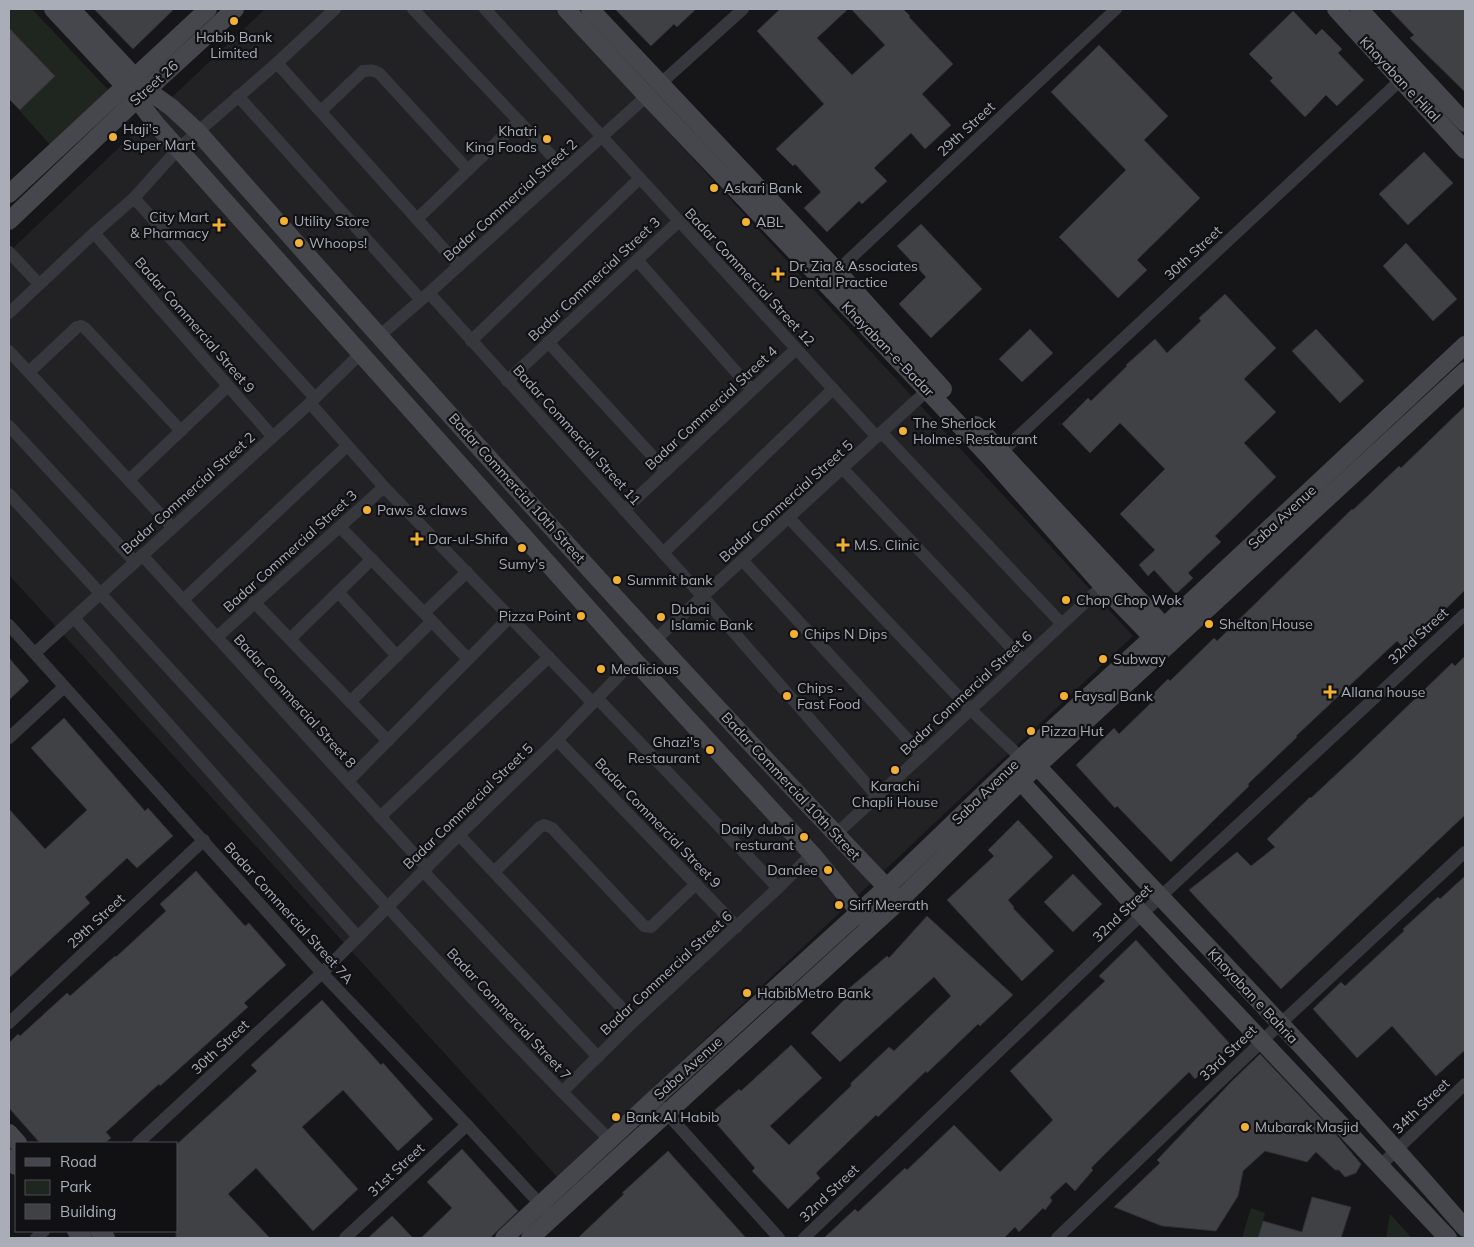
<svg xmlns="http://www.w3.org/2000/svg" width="1474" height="1247" font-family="Mulish,sans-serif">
<rect width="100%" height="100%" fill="#161618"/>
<!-- built -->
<polygon fill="#222225" points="265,9 555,9 1133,636 558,1178 9,575 9,252"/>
<!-- green -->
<g fill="#1e261f">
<polygon points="9,9 32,9 112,94 54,149 9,99"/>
<polygon points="1251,1208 1265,1213 1258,1238 1242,1238"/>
<polygon points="1390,1214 1412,1238 1386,1238"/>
</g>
<!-- building -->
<g fill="#404145" stroke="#303034">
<polygon points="94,9 174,9 133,49"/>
<polygon points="615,9 696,9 677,27 674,24 651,46"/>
<polygon points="780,9 848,9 817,38 852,75 885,45 851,9 903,9 910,16 909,17 953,64 922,94 951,125 925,149 911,133 874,168 887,181 862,204 859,201 827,232 804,208 821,192 795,164 793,166 776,149 824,104 757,31"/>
<polygon points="1389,9 1465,9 1465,92 1410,38 1414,35"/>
<polygon points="1293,11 1316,35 1322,29 1342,49 1338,53 1364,80 1337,106 1326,95 1305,117 1270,81 1273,78 1249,54"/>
<polygon points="9,28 55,76 20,110 9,99"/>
<polygon points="1099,45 1168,116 1144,140 1200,198 1137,260 1147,270 1118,298 1059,237 1126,170 1051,92"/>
<polygon points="1424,152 1453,183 1408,225 1379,194"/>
<polygon points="921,224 982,289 931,338 899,304 926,277 897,246"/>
<polygon points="1406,243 1457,299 1433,321 1383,266"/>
<polygon points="1225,294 1276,348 1244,379 1276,412 1244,443 1276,477 1215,536 1221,542 1188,573 1193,578 1176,594 1154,570 1148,576 1139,565 1155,550 1120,514 1165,469 1120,423 1090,453 1062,424 1088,398 1091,401 1127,366 1126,365 1155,339 1167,353 1201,321 1199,318"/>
<polygon points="1030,329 1053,353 1022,382 999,359"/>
<polygon points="1316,329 1364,381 1340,403 1292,351"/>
<polygon points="1465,406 1465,590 1405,649 1397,641 1296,736 1297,737 1248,784 1249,786 1171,862 1117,806 1115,808 1076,765 1114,728 1119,734 1154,700 1150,697 1168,679 1170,681 1214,638 1217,641 1352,509 1353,510 1399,466 1401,468"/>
<polygon points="1465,656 1465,815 1281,989 1189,890 1237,852 1251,866 1275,847 1267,839 1310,797 1311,798 1358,754 1452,663 1455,666"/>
<polygon points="9,658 29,681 9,700"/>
<polygon points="64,718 145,811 148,808 173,836 137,868 127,858 85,897 90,903 9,978 9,809 45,849 87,810 31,748"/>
<polygon points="1018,820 1053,857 1008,900 1014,907 1013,908 1054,951 1022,981 947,900 994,856 988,850"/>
<polygon points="196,871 245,926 249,923 286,965 244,1003 248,1007 160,1086 159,1084 106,1132 111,1138 105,1143 40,1143 9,1108 9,1043 18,1034 20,1036 67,993 70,996 115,956 116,957 166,911 160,904"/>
<polygon points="1073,874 1102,904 1073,932 1044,902"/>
<polygon points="1465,876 1465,1050 1436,1076 1392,1026 1357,1058 1313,1009 1341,982 1345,986 1404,931 1403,929 1438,897 1440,899"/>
<polygon points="927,916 1013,995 980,1026 978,1024 927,1073 926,1071 878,1117 876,1115 816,1173 820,1178 788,1209 752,1171 755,1168 709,1115 739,1089 741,1091 791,1045 822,1078 770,1126 789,1145 851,1086 851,1083 889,1047 894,1051 951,996 934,977 840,1062 811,1033 849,995 846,991 887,956 889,958"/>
<polygon points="1136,940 1231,1045 1195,1079 1189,1072 1106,1153 1091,1168 1093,1170 1075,1191 1066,1182 1050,1197 1052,1201 1045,1210 1043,1208 1019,1232 1015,1227 1004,1238 824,1238 855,1209 858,1212 905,1168 907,1170 954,1125 1000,1172 1053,1120 1010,1071 1105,981 1099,976"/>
<polygon points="322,1000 381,1065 383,1063 433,1119 398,1151 343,1090 302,1127 358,1189 313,1231 256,1168 228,1194 270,1238 176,1238 176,1145 257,1071 251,1065"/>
<polygon points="1260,1054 1334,1132 1361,1164 1356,1173 1345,1177 1339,1170 1335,1170 1316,1152 1307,1162 1265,1151 1243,1171 1238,1196 1216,1231 1162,1226 1114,1207 1160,1163 1157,1160 1232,1081"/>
<polygon points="462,1149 518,1211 490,1238 421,1238 452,1208 427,1182"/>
<polygon points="668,1151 746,1238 578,1238 624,1194 622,1193"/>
<polygon points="1312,1197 1351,1207 1341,1238 1258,1238 1263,1221 1302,1232"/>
<polygon points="392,1216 413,1238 368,1238"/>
</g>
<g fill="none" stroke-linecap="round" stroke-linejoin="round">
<!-- street -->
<g stroke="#37383d" stroke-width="12">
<polyline points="413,9 565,170"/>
<polyline points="485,9 877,437"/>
<polyline points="277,63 459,266"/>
<polyline points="238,96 421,300"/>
<path d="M321 111 363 71C370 70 373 70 379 73L468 170"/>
<polyline points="134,198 315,398"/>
<polyline points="417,219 519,121"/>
<polyline points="94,233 272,436"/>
<polyline points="9,252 39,284"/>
<polyline points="637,260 752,390"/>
<polyline points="837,271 1116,9"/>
<polyline points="429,293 703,597 877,796"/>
<polyline points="9,313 94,233 134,198 178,149 277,63 335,9"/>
<polyline points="378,337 421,300 743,9"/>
<polyline points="471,341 640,178"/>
<polyline points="548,342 666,471"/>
<polyline points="9,351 172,527"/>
<polyline points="29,372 77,327 81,326 85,328 181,431"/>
<polyline points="507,381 679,221"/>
<polyline points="310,403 384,487 593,703"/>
<polyline points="9,426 135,562"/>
<polyline points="882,433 1062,624"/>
<polyline points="996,457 1406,75"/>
<polyline points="843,469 1023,660"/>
<polyline points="129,480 228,386"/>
<path d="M9 494C106 599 203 705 300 811 401 922 503 1034 610 1140"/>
<polyline points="624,510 796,349"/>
<polyline points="789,518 970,709 1021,758"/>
<polyline points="340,527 424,613 468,659"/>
<polyline points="663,553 833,389"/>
<polyline points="142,555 427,868"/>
<polyline points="743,561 922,755"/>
<polyline points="338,592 397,656"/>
<polyline points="183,600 347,446"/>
<polyline points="254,602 388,741"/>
<polyline points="424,613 467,572"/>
<polyline points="74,618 358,937"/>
<polyline points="9,625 322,973 467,1125 552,1217"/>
<polyline points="217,637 384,487"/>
<polyline points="290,639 372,559"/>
<polyline points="655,640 932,386"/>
<polyline points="35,653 310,403 360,354"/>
<polyline points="597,698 778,888"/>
<polyline points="350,702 432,621"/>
<polyline points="9,738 64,687"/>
<polyline points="557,740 737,927"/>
<polyline points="348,781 510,617"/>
<polyline points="380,817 549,657"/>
<polyline points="836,834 922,755 1109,580"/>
<polyline points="459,835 634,1021"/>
<polyline points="423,871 598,1057"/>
<polyline points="494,872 540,827 544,825 552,828 644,926 651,927 696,884"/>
<polyline points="9,1023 204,840"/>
<polyline points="562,1092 634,1021 778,888 812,854"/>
<polyline points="654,1099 779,1238"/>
<polyline points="138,1143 322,973 459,835 557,740 634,660"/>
<polyline points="1380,1166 1465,1084"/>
<polyline points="36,1238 44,1231"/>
<polyline points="345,1238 467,1125"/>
<polyline points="804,1238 1160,897 1465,614"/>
<polyline points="1057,1238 1280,1024 1465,852"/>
</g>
<!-- secondary -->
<g stroke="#45474d" stroke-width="18">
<polyline points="53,9 137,99 156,124 634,660 812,854 866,920"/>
<path d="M71 9 147 90 171 107 198 132C426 390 656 647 895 896"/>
<polyline points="566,9 647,96 927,390 992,460 1103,586 1160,645"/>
<polyline points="590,9 837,271 943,389"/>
<polyline points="1336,9 1465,150"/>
<polyline points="1359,9 1465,123"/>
<polyline points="9,194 208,9"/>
<polyline points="9,221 137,99 235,9"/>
<polyline points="976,425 1171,634"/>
<path d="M1031 757 1038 767C1181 920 1328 1069 1465 1228"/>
<polyline points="1013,773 1142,914 1448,1238"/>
<polyline points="9,1133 18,1143"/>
<polyline points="9,1158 16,1166"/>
<polyline points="76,1231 83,1238"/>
<polyline points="99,1231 106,1238"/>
<polyline points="504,1238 654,1099 887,887 1021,758 1164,627 1465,345"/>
<polyline points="530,1238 899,901 1021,781 1465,371"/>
</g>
</g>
<!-- markers -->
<g fill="#f2b134" stroke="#111113" stroke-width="2">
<circle cx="234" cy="21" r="5"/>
<circle cx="113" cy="137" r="5"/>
<circle cx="547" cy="139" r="5"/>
<circle cx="714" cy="188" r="5"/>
<circle cx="284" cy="221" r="5"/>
<circle cx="746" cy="222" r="5"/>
<path d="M216.5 217.5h5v5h5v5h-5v5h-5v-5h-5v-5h5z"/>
<circle cx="299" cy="243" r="5"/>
<path d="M775.5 266.5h5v5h5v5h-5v5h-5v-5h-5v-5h5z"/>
<circle cx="903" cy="431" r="5"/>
<circle cx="367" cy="510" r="5"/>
<path d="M414.5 531.5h5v5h5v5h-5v5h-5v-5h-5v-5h5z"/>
<path d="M840.5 537.5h5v5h5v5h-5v5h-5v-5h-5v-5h5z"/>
<circle cx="522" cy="548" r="5"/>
<circle cx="617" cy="580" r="5"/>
<circle cx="1066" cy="600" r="5"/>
<circle cx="581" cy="616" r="5"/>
<circle cx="661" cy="617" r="5"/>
<circle cx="1209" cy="624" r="5"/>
<circle cx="794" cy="634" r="5"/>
<circle cx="1103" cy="659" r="5"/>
<circle cx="601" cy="669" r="5"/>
<path d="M1327.5 684.5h5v5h5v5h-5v5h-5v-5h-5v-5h5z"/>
<circle cx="787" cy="696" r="5"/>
<circle cx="1064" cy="696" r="5"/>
<circle cx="1031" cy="731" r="5"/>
<circle cx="710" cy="750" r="5"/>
<circle cx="895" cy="770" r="5"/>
<circle cx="804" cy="837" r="5"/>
<circle cx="828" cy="870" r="5"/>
<circle cx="839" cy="905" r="5"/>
<circle cx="747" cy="993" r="5"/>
<circle cx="616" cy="1117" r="5"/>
<circle cx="1245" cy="1127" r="5"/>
</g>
<g text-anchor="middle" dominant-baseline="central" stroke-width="4.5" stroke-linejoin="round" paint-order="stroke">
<!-- poi labels -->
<g font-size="14" fill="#a8adb8" stroke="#111113" text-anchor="start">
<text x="234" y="37" text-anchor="middle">Habib Bank<tspan x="234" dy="16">Limited</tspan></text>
<text x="123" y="129">Haji's<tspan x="123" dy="16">Super Mart</tspan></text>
<text x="537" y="131" text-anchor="end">Khatri<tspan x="537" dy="16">King Foods</tspan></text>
<text x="724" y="188">Askari Bank</text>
<text x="209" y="217" text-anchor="end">City Mart<tspan x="209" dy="16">&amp; Pharmacy</tspan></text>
<text x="294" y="221">Utility Store</text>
<text x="756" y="222">ABL</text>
<text x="309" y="243">Whoops!</text>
<text x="789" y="266">Dr. Zia &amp; Associates<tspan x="789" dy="16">Dental Practice</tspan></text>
<text x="913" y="423">The Sherlock<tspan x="913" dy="16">Holmes Restaurant</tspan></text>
<text x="377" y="510">Paws &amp; claws</text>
<text x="428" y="539">Dar-ul-Shifa</text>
<text x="854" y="545">M.S. Clinic</text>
<text x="522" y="564" text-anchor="middle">Sumy's</text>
<text x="627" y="580">Summit bank</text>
<text x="1076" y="600">Chop Chop Wok</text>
<text x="671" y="609">Dubai<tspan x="671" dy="16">Islamic Bank</tspan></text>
<text x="571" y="616" text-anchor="end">Pizza Point</text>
<text x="1219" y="624">Shelton House</text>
<text x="804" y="634">Chips N Dips</text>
<text x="1113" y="659">Subway</text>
<text x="611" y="669">Mealicious</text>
<text x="797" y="688">Chips -<tspan x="797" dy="16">Fast Food</tspan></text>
<text x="1341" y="692">Allana house</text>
<text x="1074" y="696">Faysal Bank</text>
<text x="1041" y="731">Pizza Hut</text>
<text x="700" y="742" text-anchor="end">Ghazi's<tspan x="700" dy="16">Restaurant</tspan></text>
<text x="895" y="786" text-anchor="middle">Karachi<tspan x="895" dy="16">Chapli House</tspan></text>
<text x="794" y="829" text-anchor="end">Daily dubai<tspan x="794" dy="16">resturant</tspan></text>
<text x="818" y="870" text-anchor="end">Dandee</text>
<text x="849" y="905">Sirf Meerath</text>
<text x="757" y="993">HabibMetro Bank</text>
<text x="626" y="1117">Bank Al Habib</text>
<text x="1255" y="1127">Mubarak Masjid</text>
</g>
<!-- street labels -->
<g font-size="14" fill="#a8adb8" stroke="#111113">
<text transform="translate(1400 79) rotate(47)">Khayaban e Hilal</text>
<text transform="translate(154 83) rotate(-42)">Street 26</text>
<text transform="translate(966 129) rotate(-43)">29th Street</text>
<text transform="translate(510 200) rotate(-42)">Badar Commercial Street 2</text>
<text transform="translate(1193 253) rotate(-43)">30th Street</text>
<text transform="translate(750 277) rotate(47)">Badar Commercial Street 12</text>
<text transform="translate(594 279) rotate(-43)">Badar Commercial Street 3</text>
<text transform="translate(195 325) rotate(49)">Badar Commercial Street 9</text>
<text transform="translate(888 349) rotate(46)">Khayaban-e-Badar</text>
<text transform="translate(711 408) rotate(-43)">Badar Commercial Street 4</text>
<text transform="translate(577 435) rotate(48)">Badar Commercial Street 11</text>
<text transform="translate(517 488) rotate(48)">Badar Commercial 10th Street</text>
<text transform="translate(188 493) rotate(-42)">Badar Commercial Street 2</text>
<text transform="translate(786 501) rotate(-42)">Badar Commercial Street 5</text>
<text transform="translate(1282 517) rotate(-43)">Saba Avenue</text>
<text transform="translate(290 551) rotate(-42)">Badar Commercial Street 3</text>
<text transform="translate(1418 636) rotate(-43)">32nd Street</text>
<text transform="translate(966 693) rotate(-43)">Badar Commercial Street 6</text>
<text transform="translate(295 701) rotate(48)">Badar Commercial Street 8</text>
<text transform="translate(791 786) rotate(47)">Badar Commercial 10th Street</text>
<text transform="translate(985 792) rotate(-44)">Saba Avenue</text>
<text transform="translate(468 806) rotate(-44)">Badar Commercial Street 5</text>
<text transform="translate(658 823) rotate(46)">Badar Commercial Street 9</text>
<text transform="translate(289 913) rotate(48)">Badar Commercial Street 7A</text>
<text transform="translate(1122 913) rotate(-44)">32nd Street</text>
<text transform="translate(96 921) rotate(-43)">29th Street</text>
<text transform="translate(666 973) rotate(-43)">Badar Commercial Street 6</text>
<text transform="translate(1253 996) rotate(47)">Khayaban e Bahria</text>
<text transform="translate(509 1014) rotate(47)">Badar Commercial Street 7</text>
<text transform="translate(220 1047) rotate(-43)">30th Street</text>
<text transform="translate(1228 1053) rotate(-44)">33rd Street</text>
<text transform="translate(688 1068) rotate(-42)">Saba Avenue</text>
<text transform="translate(1421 1106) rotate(-44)">34th Street</text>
<text transform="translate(396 1170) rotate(-43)">31st Street</text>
<text transform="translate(829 1193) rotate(-44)">32nd Street</text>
</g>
</g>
<!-- border -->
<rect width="1474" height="1247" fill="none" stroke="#a8adb8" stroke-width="20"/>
<!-- legend -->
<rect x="15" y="1142" width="162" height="90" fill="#111113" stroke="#4d4f55"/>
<rect x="25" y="1158" width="25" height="8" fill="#45474d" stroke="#4d4f55"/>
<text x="60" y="1167" font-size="15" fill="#a8adb8">Road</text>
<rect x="25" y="1180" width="25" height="15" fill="#1e261f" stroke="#4d4f55"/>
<text x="60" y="1192" font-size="15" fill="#a8adb8">Park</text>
<rect x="25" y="1204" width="25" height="15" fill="#404145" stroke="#4d4f55"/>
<text x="60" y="1217" font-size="15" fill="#a8adb8">Building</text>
</svg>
